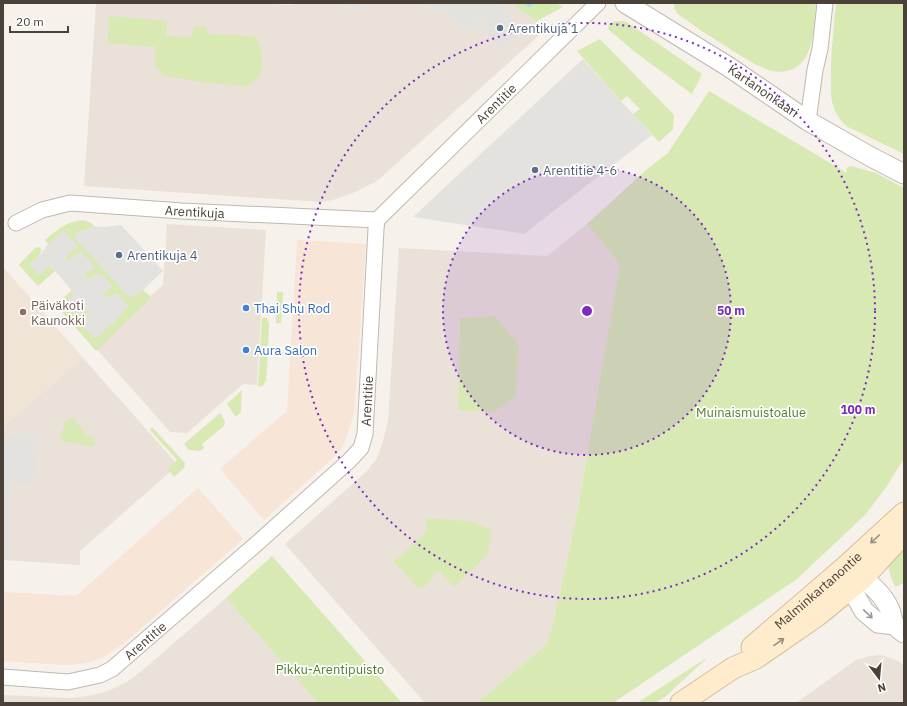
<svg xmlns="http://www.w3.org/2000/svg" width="907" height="706" font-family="'IBM Plex Sans',sans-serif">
<rect width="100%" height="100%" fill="#f6f1eb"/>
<!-- residential -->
<g fill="#eae2d9">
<polygon points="96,3 251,3 291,5 293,3 510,3 537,21 546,29 377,181 353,193 333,200 320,202 84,186"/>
<polygon points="167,224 266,230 257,385 243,384 187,433 170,432 94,346 163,285"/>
<polygon points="587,224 621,264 577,514 558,602 547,644 477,703 425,703 285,544 367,471 377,458 383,441 388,421 399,248 547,256"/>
<polygon points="83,358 178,465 80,551 80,565 3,560 3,427"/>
<polygon points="226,598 318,703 3,703 3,695 72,698 93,695 108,691 127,682 144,669"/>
<polygon points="881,655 894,659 904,665 904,703 796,703 856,660 870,656"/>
</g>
<!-- commercial -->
<g fill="#f7e5d7">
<polygon points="297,240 366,244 354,414 347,436 343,446 335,456 264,520 220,469 287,411"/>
<polygon points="198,488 243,539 123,644 103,657 91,662 79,664 63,665 3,661 3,609 4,592 76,596"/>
</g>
<!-- education -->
<polygon fill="#efe4d5" points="3,267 83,358 3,427"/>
<!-- green -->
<g fill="#d8e9b4">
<polygon points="510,3 556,3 563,7 537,21"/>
<path d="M674 3H816C814 22 815 53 798 66 791 71 780 73 772 71 755 67 731 49 716 40 706 34 697 28 688 21 685 19 681 17 678 14 675 10 674 8 674 3Z"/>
<path d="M836 3H904V154L848 127C840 121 836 114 833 105 830 95 831 84 831 74 831 50 834 27 836 3Z"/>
<polygon points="110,16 167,21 166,36 191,37 194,26 206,27 208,34 233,35 256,37 262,53 262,69 259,77 247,86 209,83 166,76 154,65 156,47 107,43"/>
<polygon points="617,21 625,21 702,74 692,94 635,52 608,29 609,23"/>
<polygon points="600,39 674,115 673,129 659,142 633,114 640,109 627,96 621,101 577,51"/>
<polygon points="709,91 847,173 846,168 851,166 876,173 904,188 904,458 889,483 866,514 797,579 613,703 477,703 547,644 558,602 577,514 620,264 587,224 646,170 668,153"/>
<path d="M83 220 91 223 94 226 76 234 136 295 143 290 150 296 151 298 96 351 56 305 72 290 85 311H88L87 317 82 326 115 321 128 305 112 296 104 298 89 279 84 275 81 251 68 261 65 258 64 231 48 244 45 240C59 229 65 222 83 220Z"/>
<path d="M40 247C43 252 40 254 36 258L49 266 55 271 38 286 19 265 35 248Z"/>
<polygon points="277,292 283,292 281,323 276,323"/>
<polygon points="495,316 519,345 516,396 494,412 458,410 460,318"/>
<polygon points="262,318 267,318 269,323 268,349 260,348"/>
<polygon points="260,354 268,354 266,381 263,386 258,387"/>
<polygon points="242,390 241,412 236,417 227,404"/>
<polygon points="220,413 225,421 224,426 202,444 204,448 200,451 189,450 184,444"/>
<polygon points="73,418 86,434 95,440 94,447 60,440 65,421"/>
<polygon points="152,427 185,463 184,468 174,477 168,469 177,460 150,430"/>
<polygon points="426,518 467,521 491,529 488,554 454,587 438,570 424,587 421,588 417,587 394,561 426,533"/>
<polygon points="904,548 904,583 895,587 891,577 888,566"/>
<polygon points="272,556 402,703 318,703 226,598"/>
<polygon points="708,657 666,696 655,703 637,703"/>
</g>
<!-- parking -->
<g fill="#e4e2df">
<polygon points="343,3 367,3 357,13"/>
<polygon points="422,3 502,3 521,35 500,53 481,22 478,23 471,33"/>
<polygon points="583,59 652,135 524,234 413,217"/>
<polygon points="121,225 163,271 143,290 136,295 131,297 126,294 75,238 76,234 94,226 105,227"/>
<polygon points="64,231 78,246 65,258 68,261 81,251 95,267 84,275 89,279 98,273 105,277 112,287 102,295 104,298 112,296 117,293 128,306 115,321 96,338 82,326 87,317 88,311 85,311 78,318 65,303 74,293 55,271 49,266 39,275 29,265 41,254 48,244"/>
<polygon points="38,432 35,484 10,484 9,550 8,560 3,560 3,437"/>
</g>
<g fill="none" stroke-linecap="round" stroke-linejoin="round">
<!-- stream -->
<polyline stroke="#a8ddf2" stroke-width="6" points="528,3 529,4"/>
<defs>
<g id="minor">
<polyline points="808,121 815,70 820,49 825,3"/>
<path id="s1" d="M16 223 42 210 70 203 182 211 377 220"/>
<path id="s2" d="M3 677 68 682 100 675 112 669 254 546 349 461 361 448 365 434 376 229 377 220 598 3"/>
</g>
<g id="tertiary">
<path id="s3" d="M625 3 729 67 808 121 871 157 904 174"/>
<path d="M850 571C867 580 882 592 890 610 892 614 892 621 895 625 897 628 901 631 904 633"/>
<polyline points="846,575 851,588 864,611 878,623 895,625"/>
</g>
<g id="secondary">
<path id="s4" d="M752 647 844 568 904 513"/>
<polyline points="681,703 733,668 756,658 818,615 863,578 904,533"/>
</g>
</defs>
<!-- minor casing -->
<use href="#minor" stroke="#c1b8ad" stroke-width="17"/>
<!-- tertiary casing -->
<use href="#tertiary" stroke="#c1b8ad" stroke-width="21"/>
<!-- secondary casing -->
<use href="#secondary" stroke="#d5bf9b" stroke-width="23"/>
<!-- minor -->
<use href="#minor" stroke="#fff" stroke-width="15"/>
<!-- tertiary -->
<use href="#tertiary" stroke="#fff" stroke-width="19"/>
<!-- secondary -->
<use href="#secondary" stroke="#ffeccc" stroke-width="21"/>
</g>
<!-- one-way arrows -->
<defs><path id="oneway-shaft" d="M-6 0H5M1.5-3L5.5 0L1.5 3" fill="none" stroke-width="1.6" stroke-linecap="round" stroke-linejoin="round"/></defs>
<g stroke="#9b8e7b">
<use href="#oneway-shaft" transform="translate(875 539) rotate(138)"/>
<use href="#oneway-shaft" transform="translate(779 642) rotate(-35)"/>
</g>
<use stroke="#9b9692" href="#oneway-shaft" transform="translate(868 614) rotate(44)"/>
<!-- distance rings -->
<circle cx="587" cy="311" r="144" fill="#7b2cbf" fill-opacity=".12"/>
<g fill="none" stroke="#7b2cbf" stroke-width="2" stroke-dasharray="2 4">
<circle cx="587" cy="311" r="144"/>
<circle cx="587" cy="311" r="288"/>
</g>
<!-- markers -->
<g fill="#5c6f8a" stroke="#fff" stroke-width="1.5">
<circle cx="500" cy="28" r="4"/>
<circle cx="535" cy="170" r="4"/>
<circle cx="119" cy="255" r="4"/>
</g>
<g fill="#3f7fe0" stroke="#fff" stroke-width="1.5">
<circle cx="246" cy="308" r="4"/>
<circle cx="246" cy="350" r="4"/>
</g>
<circle fill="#8d6e63" stroke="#fff" stroke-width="1.5" cx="23" cy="312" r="4"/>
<g text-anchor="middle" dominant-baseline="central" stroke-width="3.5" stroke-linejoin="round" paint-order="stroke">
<!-- service labels -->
<g font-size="13" fill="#4e5e75" stroke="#fff" text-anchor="start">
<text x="508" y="28">Arentikuja 1</text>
<text x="543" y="170">Arentitie 4-6</text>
<text x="127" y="255">Arentikuja 4</text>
</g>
<!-- street labels -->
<g font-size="13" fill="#4a4139" stroke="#fff">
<text stroke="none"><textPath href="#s3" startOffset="164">Kartanonkaari</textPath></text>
<text stroke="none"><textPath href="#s2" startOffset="840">Arentitie</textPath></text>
<text stroke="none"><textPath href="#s1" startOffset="183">Arentikuja</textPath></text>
<text stroke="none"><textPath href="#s2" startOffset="492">Arentitie</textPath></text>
<text stroke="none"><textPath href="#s4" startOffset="87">Malminkartanontie</textPath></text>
<text stroke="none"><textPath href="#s2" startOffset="155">Arentitie</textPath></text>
</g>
<!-- education labels -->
<g font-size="13" fill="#785e54" stroke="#fff" text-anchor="start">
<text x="31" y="305">Päiväkoti<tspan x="31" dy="15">Kaunokki</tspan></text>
</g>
<!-- shop labels -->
<g font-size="13" fill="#366cbe" stroke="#fff" text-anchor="start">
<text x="254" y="308">Thai Shu Rod</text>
<text x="254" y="350">Aura Salon</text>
</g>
<!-- park labels -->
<g font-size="13" fill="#547e2a" stroke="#fff">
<text x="751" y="412">Muinaismuistoalue</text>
<text x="330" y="669">Pikku-Arentipuisto</text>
</g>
</g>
<circle cx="587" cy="311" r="6" fill="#7b2cbf" stroke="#fff" stroke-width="2"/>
<g font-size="12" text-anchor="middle" font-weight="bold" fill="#7b2cbf" stroke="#fff" stroke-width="3.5" stroke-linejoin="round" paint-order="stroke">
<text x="731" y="315">50 m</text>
<text x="858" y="414">100 m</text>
</g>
<!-- border -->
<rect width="907" height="706" fill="none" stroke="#4a4139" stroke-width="8"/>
<!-- north arrow -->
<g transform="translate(879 678) rotate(164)" stroke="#ffffff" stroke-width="3" paint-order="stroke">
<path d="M0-3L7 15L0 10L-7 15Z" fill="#4a4139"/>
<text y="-6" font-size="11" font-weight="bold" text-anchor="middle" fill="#4a4139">N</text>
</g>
<!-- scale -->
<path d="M10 26v6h58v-6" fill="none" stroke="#4a4139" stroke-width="2"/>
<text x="16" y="26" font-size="12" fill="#4a4139" stroke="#ffffff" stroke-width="3" paint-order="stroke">20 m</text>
</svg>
